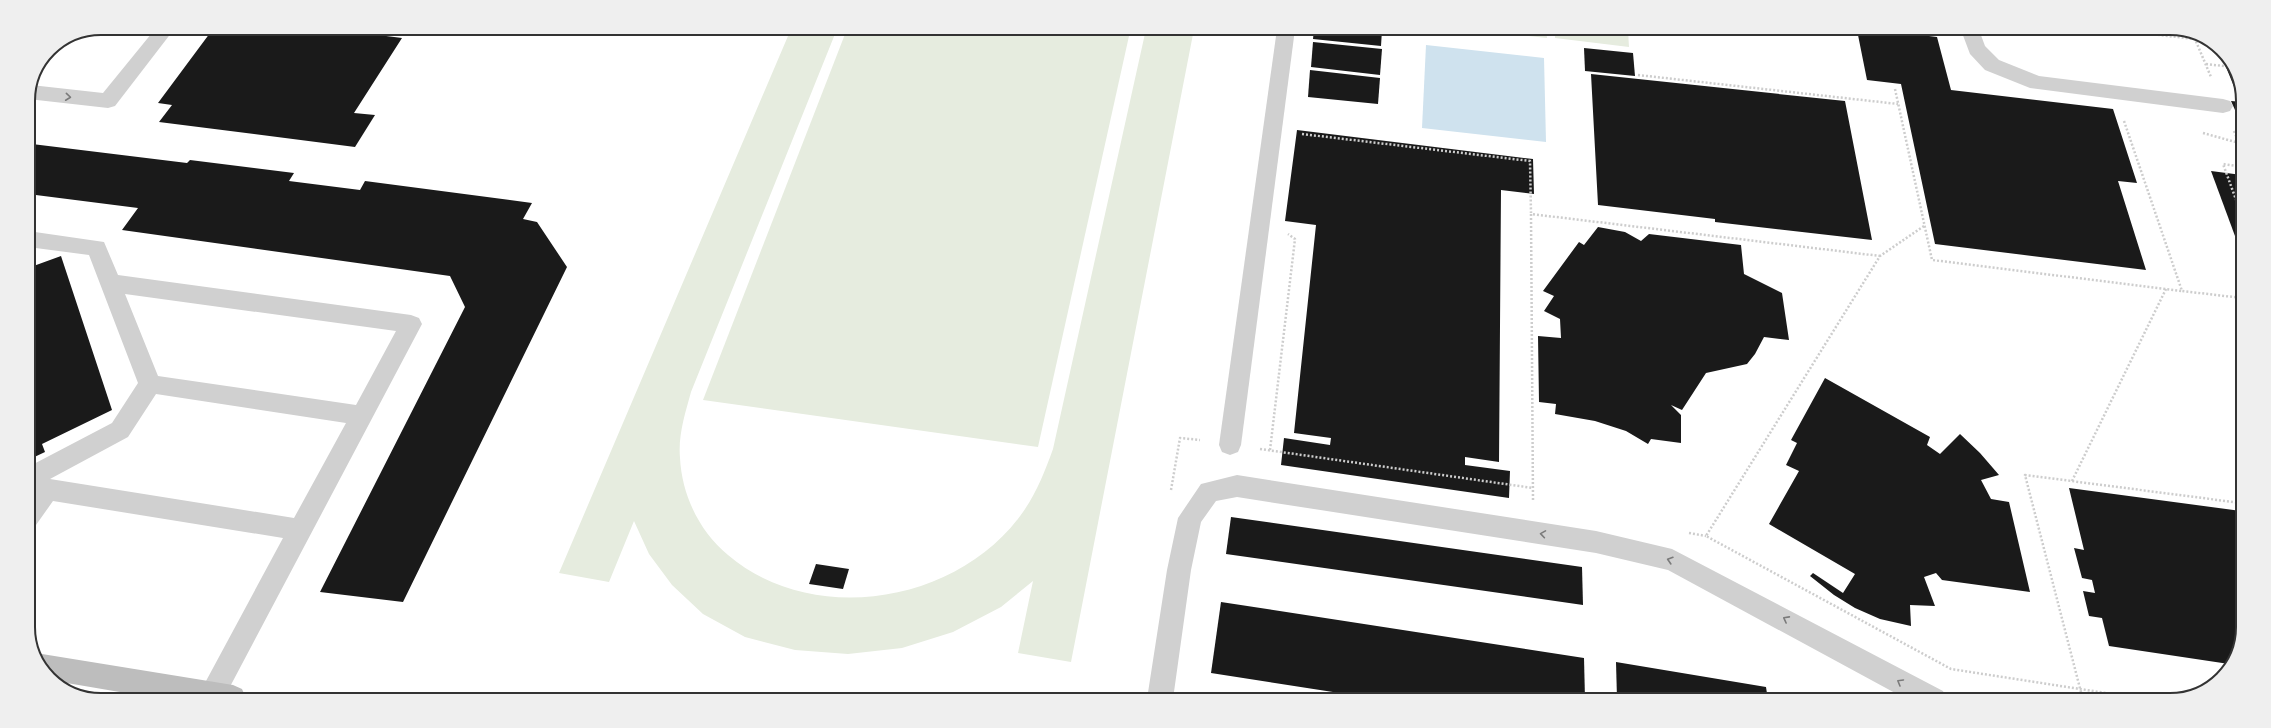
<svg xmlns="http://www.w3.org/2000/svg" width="2271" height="728" font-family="Karla,sans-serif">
<rect width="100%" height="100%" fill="#fff"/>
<!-- green -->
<g fill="#e6ecdf">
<path d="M791 29H837L691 392C685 414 678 435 680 458 682 495 699 531 728 555 813 628 960 603 1023 512 1037 492 1045 471 1053 449L1146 29H1194L1071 662 1018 653 1033 581 1001 607 953 632 902 648 848 654 795 650 745 637 703 614 672 585 649 554 634 521 609 582 559 573Z"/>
<polygon points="847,29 1069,29 1129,36 1038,447 703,400"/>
<polygon points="1476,30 1546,30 1547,38"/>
<polygon points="1555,30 1628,30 1629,47 1555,38"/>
</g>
<!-- water -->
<polygon fill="#cfe2ee" points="1426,45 1544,58 1546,142 1422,128"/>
<!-- building -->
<g fill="#1a1a1a">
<polygon points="238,28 323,28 402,38 354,113 375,115 355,147 159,122 172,105 158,103 210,33 233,36"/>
<polygon points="1314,29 1382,30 1381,46 1313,39"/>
<polygon points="1857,30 1881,30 1937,37 1951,90 2113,109 2137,183 2118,181 2146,270 1935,244 1901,84 1867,80"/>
<polygon points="1313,42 1382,49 1380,75 1311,67"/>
<polygon points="1584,48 1633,53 1635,76 1585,71"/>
<polygon points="2226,67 2232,68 2242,94 2237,94"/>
<polygon points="1310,70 1380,78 1378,104 1308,97"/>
<polygon points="1591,74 1845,101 1872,240 1715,222 1715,219 1598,205"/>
<polygon points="2231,101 2243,102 2243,128"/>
<polygon points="1297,130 1533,159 1534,194 1501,190 1499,462 1465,457 1465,465 1510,471 1509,498 1281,465 1284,438 1330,445 1331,438 1294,433 1316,225 1285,221"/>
<polygon points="32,144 187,163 190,160 294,173 289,181 360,190 365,181 532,203 523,219 537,222 567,267 403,602 320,592 465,307 450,276 122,230 138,208 28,194 28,149"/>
<polygon points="2211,171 2242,175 2242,255"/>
<polygon points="1598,227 1625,232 1641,241 1649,234 1741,245 1744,274 1782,293 1789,340 1764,337 1755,354 1747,364 1706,373 1682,410 1671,405 1681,415 1681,443 1651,439 1648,444 1626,431 1595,421 1555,414 1556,404 1539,402 1538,336 1561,338 1560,319 1544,311 1554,296 1543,291 1579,242 1584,245"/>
<polygon points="61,256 112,410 42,444 45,452 28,460 28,268"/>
<polygon points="1825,378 1930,437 1927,445 1940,454 1960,434 1980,453 1999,475 1981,480 1991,499 2009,502 2030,592 1942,580 1936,573 1924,577 1935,606 1910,605 1911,626 1880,619 1855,608 1834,595 1810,576 1813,573 1843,593 1855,574 1769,524 1799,471 1786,465 1797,443 1791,440"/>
<polygon points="2069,488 2241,511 2240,646 2229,664 2109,646 2102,618 2089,616 2083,591 2095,593 2092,580 2082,578 2074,548 2084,550"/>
<polygon points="1231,517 1582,567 1583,605 1226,554"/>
<polygon points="816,564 849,569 843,589 809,584"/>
<polygon points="1221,602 1584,658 1585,699 1378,699 1211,673"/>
<polygon points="1616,662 1766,687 1768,700 1617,699"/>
</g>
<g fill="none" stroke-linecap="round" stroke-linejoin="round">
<!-- path -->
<g stroke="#cdcdcd" stroke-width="2.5" stroke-dasharray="2 2" stroke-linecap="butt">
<polyline points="2114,30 2195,39 2211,77"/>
<polyline points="2206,64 2232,67"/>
<polyline points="1638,75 1898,104"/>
<polyline points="1895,89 1932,260 2182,291"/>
<polyline points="2124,121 2182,291 2242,298"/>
<polyline points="2234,131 2243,153"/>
<polyline points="2203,133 2239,143"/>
<polyline points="1302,134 1530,161 1531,213"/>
<polyline points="2242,216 2223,164 2243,167"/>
<polyline points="1924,226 1880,256 1706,536 1951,669 2151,700"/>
<polyline points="1260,449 1533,488"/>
<polyline points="1270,450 1295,239 1288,234"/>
<polyline points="2072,481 2166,289"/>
<polyline points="1171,490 1180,438 1200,440"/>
<polyline points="1533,500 1531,214 1880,256"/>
<polyline points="1689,533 1706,536"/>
<polyline points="2083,700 2025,475 2241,503"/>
</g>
<!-- service -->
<g fill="#d0d0d0" fill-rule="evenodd">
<polygon points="156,28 175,28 115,106 108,108 28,99 31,85 103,93"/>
<polygon points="1277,29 1295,29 1241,445 1238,452 1230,455 1222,452 1219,445"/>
<polygon points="1961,30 1979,30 1985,46 1999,60 2039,76 2223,99 2230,101 2233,106 2230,111 2223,113 2030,88 1985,70 1970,54"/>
<path d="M28 231 104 242 118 275 411 315 419 318 422 324 224 698H201L199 694 283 538 53 501 36 525 28 528V467L112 423 138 383 89 255 28 247ZM125 294 396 331 356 405 158 376ZM156 394 346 423 294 518 50 479 128 437Z"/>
<polygon points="1237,475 1596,531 1672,549 1943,691 1947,700 1908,700 1668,570 1596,553 1237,497 1216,501 1201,522 1191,570 1173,699 1147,699 1167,570 1178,518 1201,484"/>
</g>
<!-- secondary -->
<polygon fill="#bdbdbd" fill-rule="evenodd" points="42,654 233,685 242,689 246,698 155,698 55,681 46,675 38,655"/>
</g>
<!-- one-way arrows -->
<defs><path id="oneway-chevron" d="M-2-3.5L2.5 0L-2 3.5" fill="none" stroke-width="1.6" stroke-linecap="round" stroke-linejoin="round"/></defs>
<g stroke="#7a7a7a">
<use href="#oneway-chevron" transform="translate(68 97) rotate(6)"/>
<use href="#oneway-chevron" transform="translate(1543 534) rotate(-171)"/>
<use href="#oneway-chevron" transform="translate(1670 560) rotate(-163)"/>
<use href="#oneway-chevron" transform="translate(1786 619) rotate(-152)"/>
<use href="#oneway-chevron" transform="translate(1900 682) rotate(-150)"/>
</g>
<!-- crop -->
<path d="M0 0H2271V728H0ZM101 35H2170A66 66 0 0 1 2236 101V627A66 66 0 0 1 2170 693H101A66 66 0 0 1 35 627V101A66 66 0 0 1 101 35Z" fill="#efefef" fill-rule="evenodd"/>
<path fill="none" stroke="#333" stroke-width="2" d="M101 35H2170A66 66 0 0 1 2236 101V627A66 66 0 0 1 2170 693H101A66 66 0 0 1 35 627V101A66 66 0 0 1 101 35Z"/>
</svg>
